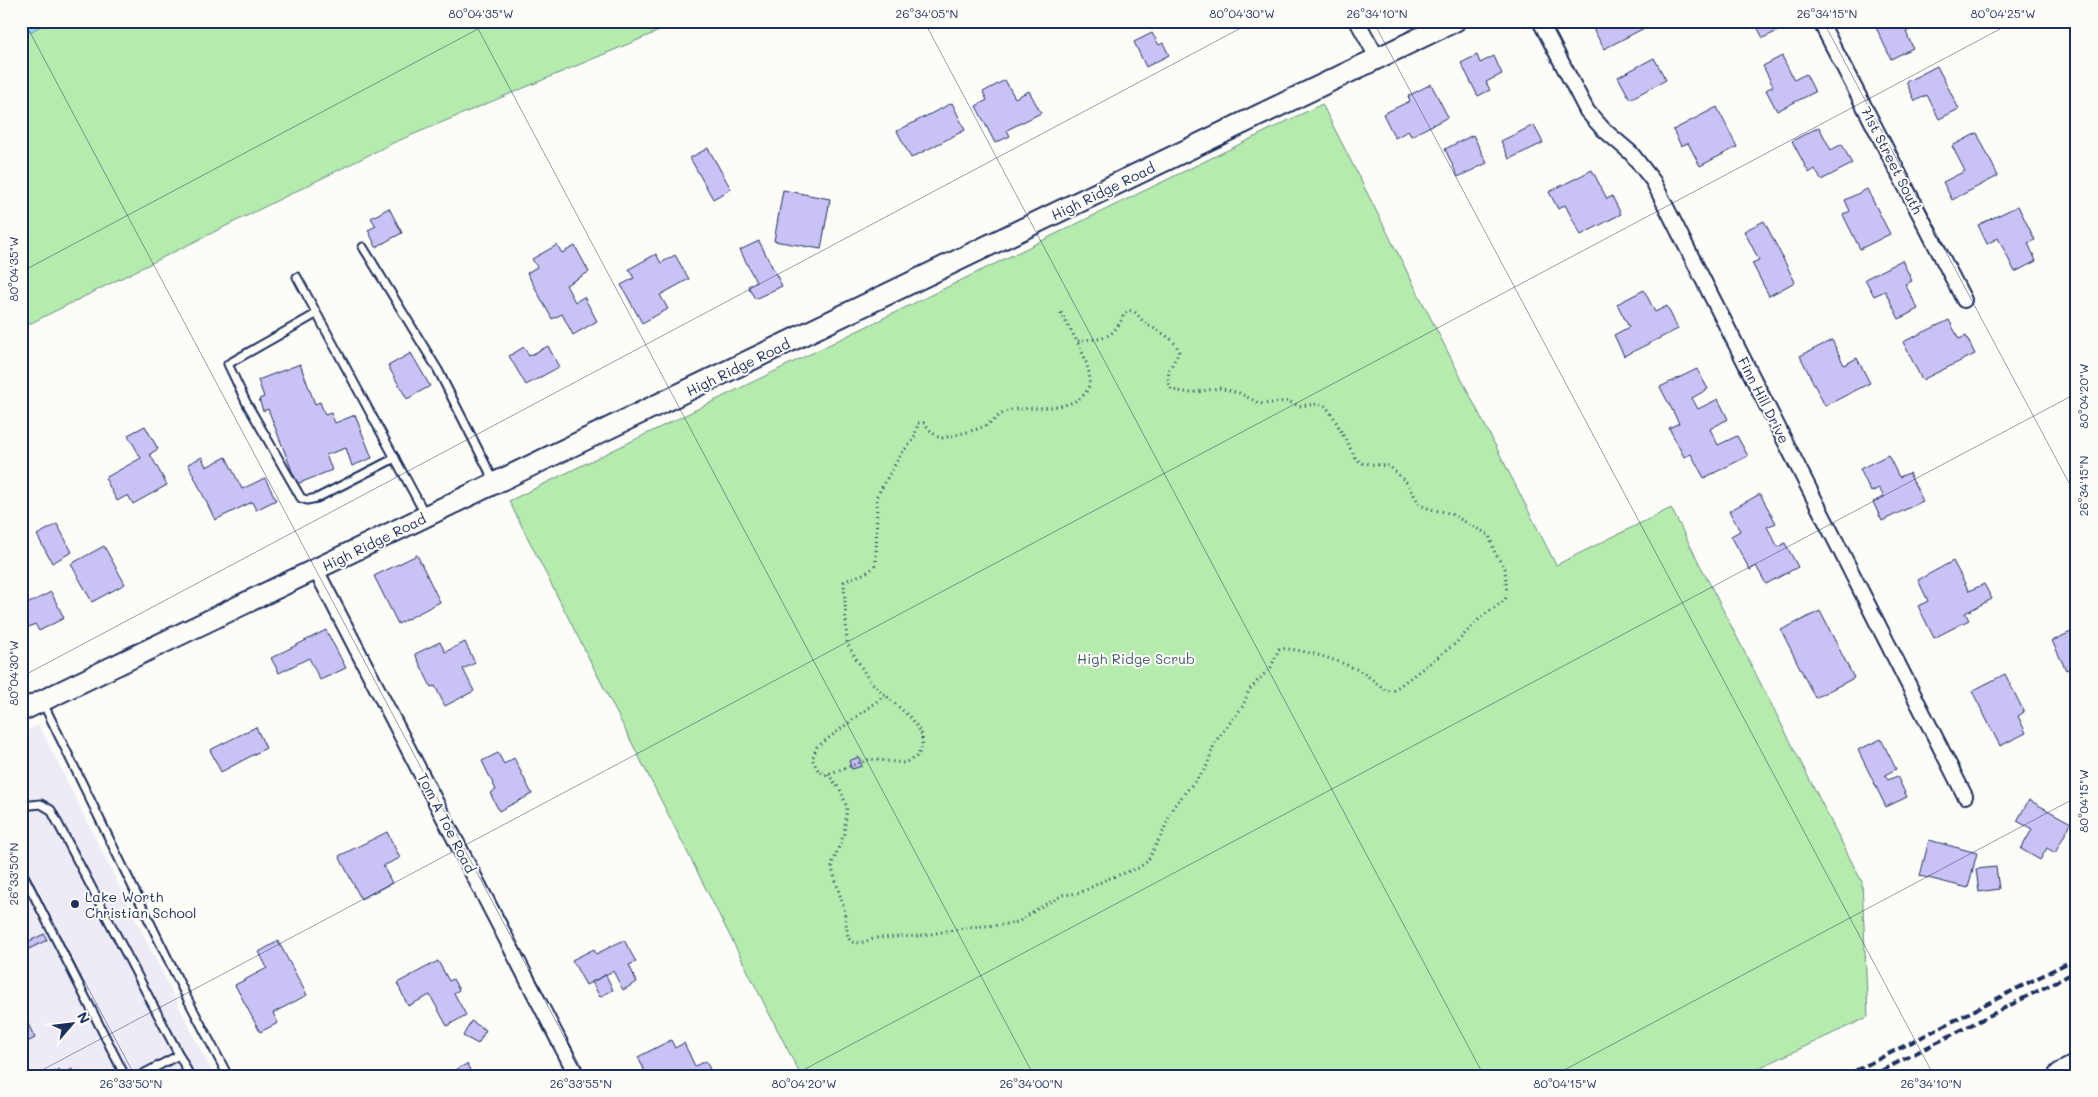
<svg xmlns="http://www.w3.org/2000/svg" width="2098" height="1097" font-family="Mali,sans-serif">
<rect width="100%" height="100%" fill="#fdfcf7"/>
<filter id="ink" filterUnits="userSpaceOnUse"><feTurbulence type="fractalNoise" baseFrequency=".02" numOctaves="2"/><feDisplacementMap in="SourceGraphic" scale="10" xChannelSelector="R" yChannelSelector="G"/><feConvolveMatrix kernelMatrix="1 2 1 2 8 2 1 2 1" color-interpolation-filters="sRGB"/></filter>
<g filter="url(#ink)">
<!-- built -->
<polygon fill="#eeebf6" points="39,725 214,1076 21,1076 21,733"/>
<!-- green -->
<g fill="#b5ebad" stroke="#688d86">
<polygon points="21,21 683,21 393,143 21,328"/>
<polygon points="1322,104 1556,565 1671,508 1862,882 1868,1017 1742,1076 801,1076 509,501"/>
</g>
<!-- water -->
<polygon fill="#8dd5ef" stroke="#5f93b5" points="21,21 50,21 21,37"/>
<!-- building -->
<g fill="#cac2f4" stroke="#1b2f5e">
<polygon points="1589,21 1648,21 1650,25 1604,49"/>
<polygon points="1754,21 1780,21 1784,28 1763,38"/>
<polygon points="1873,21 1910,21 1913,28 1906,32 1913,48 1891,59"/>
<polygon points="1152,33 1159,45 1163,43 1169,55 1146,67 1134,42"/>
<polygon points="1477,55 1480,63 1494,56 1502,74 1486,82 1490,90 1478,96 1461,63"/>
<polygon points="1782,56 1794,80 1806,74 1815,92 1777,111 1766,90 1773,86 1763,66"/>
<polygon points="1654,58 1666,80 1630,99 1618,77"/>
<polygon points="1937,66 1959,109 1939,119 1927,95 1915,101 1906,82"/>
<polygon points="1005,80 1015,98 1029,91 1041,113 1007,130 1010,136 995,143 976,106 987,100 983,92"/>
<polygon points="1431,84 1448,117 1411,136 1408,131 1395,138 1383,114 1410,101 1408,96"/>
<polygon points="952,103 965,130 911,158 897,131"/>
<polygon points="1717,107 1737,147 1700,166 1688,143 1681,146 1673,130"/>
<polygon points="1534,125 1543,143 1509,159 1501,141"/>
<polygon points="1819,127 1831,150 1842,144 1852,164 1821,180 1815,169 1809,173 1792,141"/>
<polygon points="1977,133 1998,176 1952,200 1943,182 1965,171 1952,146"/>
<polygon points="1473,135 1487,163 1458,177 1445,149"/>
<polygon points="708,148 731,189 713,199 690,158"/>
<polygon points="1592,170 1607,199 1612,196 1621,214 1581,235 1565,205 1558,209 1549,192"/>
<polygon points="1867,189 1890,234 1860,249 1843,215 1850,211 1845,200"/>
<polygon points="783,190 830,199 821,249 774,241"/>
<polygon points="2018,206 2035,240 2028,243 2036,261 2015,272 1998,238 1987,244 1978,225"/>
<polygon points="389,208 402,233 376,247 368,230 376,226 371,218"/>
<polygon points="1764,221 1795,282 1769,296 1752,263 1759,260 1744,231"/>
<polygon points="759,241 782,286 755,299 748,286 756,282 740,250"/>
<polygon points="557,245 562,253 575,246 589,272 566,285 575,302 584,297 597,321 573,335 562,314 552,319 527,273 537,267 532,259"/>
<polygon points="656,254 661,263 675,255 689,279 660,295 668,309 642,323 621,285 634,278 629,269"/>
<polygon points="1902,260 1912,281 1905,284 1918,309 1899,319 1885,291 1874,296 1865,279"/>
<polygon points="1644,290 1655,312 1667,306 1678,329 1624,356 1614,335 1629,327 1617,304"/>
<polygon points="1949,320 1959,339 1966,336 1975,354 1922,380 1903,342"/>
<polygon points="1832,340 1844,365 1857,358 1870,383 1825,406 1800,356"/>
<polygon points="548,346 559,367 526,385 509,356 524,347 529,356"/>
<polygon points="411,353 430,386 407,399 388,366"/>
<polygon points="300,364 315,404 320,402 325,415 331,413 335,423 355,415 372,458 352,466 346,448 326,455 332,470 297,484 268,409 263,411 259,399 264,397 258,380"/>
<polygon points="1697,369 1708,389 1692,398 1698,409 1718,399 1728,419 1710,429 1718,445 1737,436 1748,456 1704,478 1691,454 1684,457 1669,428 1679,423 1660,387"/>
<polygon points="145,426 158,449 150,454 167,485 133,504 128,495 117,501 105,478 141,458 128,435"/>
<polygon points="1888,455 1899,477 1909,473 1923,501 1882,521 1873,502 1884,497 1879,488 1871,492 1860,469"/>
<polygon points="202,457 206,467 226,457 242,489 265,478 276,500 256,510 252,502 215,520 188,464"/>
<polygon points="1760,494 1776,523 1767,527 1778,547 1785,543 1798,567 1766,584 1756,566 1750,570 1731,536 1740,531 1729,511"/>
<polygon points="57,524 72,552 52,563 37,535"/>
<polygon points="104,546 125,584 92,602 71,564"/>
<polygon points="417,555 440,602 398,624 374,576"/>
<polygon points="1953,561 1969,591 1984,584 1992,599 1965,613 1969,620 1934,638 1918,606 1928,601 1918,580"/>
<polygon points="51,592 64,618 39,631 35,624 21,631 21,607"/>
<polygon points="1820,611 1854,678 1815,698 1781,630"/>
<polygon points="2077,629 2077,665 2066,670 2052,641"/>
<polygon points="326,630 346,668 320,680 309,658 279,673 271,658"/>
<polygon points="440,642 445,652 465,642 475,663 463,669 474,691 445,706 435,686 431,687 415,654"/>
<polygon points="2005,674 2024,712 2018,716 2026,733 2000,746 1972,691"/>
<polygon points="256,727 266,748 221,772 210,750"/>
<polygon points="1881,739 1896,769 1885,775 1888,780 1897,776 1907,797 1886,807 1858,750"/>
<polygon points="498,753 504,764 514,758 532,794 499,811 490,793 496,790 482,761"/>
<polygon points="859,757 862,766 852,769 849,761"/>
<polygon points="2029,800 2071,823 2055,853 2047,848 2040,860 2021,849 2032,829 2017,821"/>
<polygon points="387,832 400,858 383,866 392,883 361,899 339,856"/>
<polygon points="1929,840 1977,853 1968,888 1920,876"/>
<polygon points="1996,867 1999,889 1979,892 1976,869"/>
<polygon points="21,923 27,934 21,937"/>
<polygon points="44,934 47,940 21,953 21,945"/>
<polygon points="624,940 636,962 629,965 637,982 623,990 613,971 586,985 572,960 594,949 596,954"/>
<polygon points="278,941 307,995 273,1013 278,1023 260,1032 235,985 267,968 259,952"/>
<polygon points="438,961 449,981 453,979 459,990 454,993 466,1015 447,1026 430,995 408,1006 397,983"/>
<polygon points="606,975 613,990 600,997 592,982"/>
<polygon points="21,1010 35,1038 21,1045"/>
<polygon points="471,1021 486,1030 478,1044 463,1036"/>
<polygon points="671,1040 675,1048 684,1043 695,1066 706,1061 713,1076 647,1076 638,1057"/>
<polygon points="467,1064 473,1076 442,1076"/>
<polygon points="59,1069 62,1075 72,1069 76,1076 46,1076"/>
</g>
<g fill="none" stroke-linecap="round" stroke-linejoin="round">
<defs>
<g id="lane">
<polyline points="363,247 438,370 494,481"/>
<polyline points="297,277 425,514"/>
<polyline points="316,314 228,364 246,402 301,498 307,500 317,498 395,458"/>
<polyline points="43,703 187,998 228,1076"/>
<polyline points="21,806 41,804 51,810 190,1076"/>
<polyline points="21,870 125,1076"/>
<polyline points="139,1076 179,1055"/>
</g>
<g id="street">
<polyline points="1357,21 1378,59"/>
<polyline points="1540,21 1587,111 1603,129 1631,153 1653,181 1965,796"/>
<polyline points="1820,21 1964,300"/>
<polyline points="316,570 577,1076"/>
</g>
<polyline id="secondary" points="21,711 1455,21"/>
<polyline id="highway" points="2062,1076 2077,1068"/>
</defs>
<!-- lane casing -->
<use href="#lane" stroke="#1b2f5e" stroke-width="11"/>
<!-- street casing -->
<use href="#street" stroke="#1b2f5e" stroke-width="18"/>
<!-- secondary casing -->
<use href="#secondary" stroke="#1b2f5e" stroke-width="24"/>
<!-- highway casing -->
<use href="#highway" stroke="#1b2f5e" stroke-width="30"/>
<!-- path -->
<g stroke="#1b2f5e" stroke-width="3" stroke-dasharray="1 4" stroke-linecap="butt">
<path d="M885 695 817 747 812 759 818 770 825 775 870 759 904 763 918 756 922 745V735L913 720 869 680 847 643 844 582C855 574 871 576 876 562L877 496 901 454 914 439 918 423H924C929 428 933 436 941 438 945 438 980 429 985 426 994 421 1000 413 1010 410 1030 406 1078 413 1088 388 1096 368 1070 330 1060 311"/>
<path d="M828 774 841 791 847 808 844 834 833 862 832 869 844 908 848 937 851 942 860 943 876 938 920 936 969 927 1000 925 1018 922 1039 908 1063 895 1080 893 1107 879 1138 868 1147 862 1164 830 1173 807 1206 768 1215 742 1243 706 1249 690 1271 667 1279 649C1298 647 1340 661 1358 670 1368 675 1377 684 1387 691L1394 690 1455 644 1480 618 1505 600 1507 595 1505 569 1495 553 1489 535 1449 513 1430 509 1420 505 1407 483 1389 466 1361 463 1355 457 1334 418 1326 406 1317 404 1299 406 1288 401 1263 404 1257 402 1239 393 1219 388 1191 393 1172 390C1163 376 1172 364 1179 353 1176 336 1155 331 1144 322 1139 318 1138 313 1132 311 1127 310 1128 311 1124 314 1119 327 1111 338 1096 339 1089 340 1082 339 1076 342"/>
</g>
<!-- lane -->
<use href="#lane" stroke="#fdfcf7" stroke-width="7"/>
<!-- street -->
<use href="#street" stroke="#fdfcf7" stroke-width="14"/>
<!-- secondary -->
<use href="#secondary" stroke="#fdfcf7" stroke-width="20"/>
<!-- highway -->
<use href="#highway" stroke="#fdfcf7" stroke-width="26"/>
<!-- rail -->
<g stroke="#1b2f5e" stroke-width="4" stroke-dasharray="8 4" stroke-linecap="butt">
<polyline points="1845,1076 2077,958"/>
<polyline points="1871,1076 2077,971"/>
</g>
</g>
</g>
<!-- ticks -->
<path fill="none" stroke="#1b2f5e" stroke-width="1" stroke-opacity="0.45" d="M24 21 585 1076M474 21 1034 1076M924 21 1484 1076M1373 21 1934 1076M1823 21 2077 498M21 272 493 21M21 677 1254 21M21 862 135 1076M31 1076 2015 21M792 1076 2077 393M1553 1076 2077 797"/>
<!-- markers -->
<circle fill="#1b2f5e" stroke="#fdfcf7" stroke-width="2" cx="75" cy="904" r="5"/>
<g text-anchor="middle" dominant-baseline="central" stroke-width="4" stroke-linejoin="round" paint-order="stroke">
<!-- street labels -->
<g font-size="14" fill="#1b2f5e" stroke="#fdfcf7">
<text transform="translate(1892 160) rotate(63)">71st Street South</text>
<text transform="translate(1103 191) rotate(-26)">High Ridge Road</text>
<text transform="translate(738 367) rotate(-26)">High Ridge Road</text>
<text transform="translate(1764 400) rotate(63)">Finn Hill Drive</text>
<text transform="translate(374 542) rotate(-26)">High Ridge Road</text>
<text transform="translate(447 823) rotate(63)">Tom A Toe Road</text>
</g>
<!-- park labels -->
<g font-size="14" fill="#425e72" stroke="#fdfcf7">
<text x="1136" y="658">High Ridge Scrub</text>
</g>
<!-- poi labels -->
<g font-size="14" fill="#1b2f5e" stroke="#fdfcf7" text-anchor="start">
<text x="85" y="896">Lake Worth<tspan x="85" dy="16">Christian School</tspan></text>
</g>
</g>
<!-- margin -->
<rect width="2098" height="1097" fill="none" stroke="#fdfcf7" stroke-width="55"/>
<!-- north arrow -->
<g transform="translate(72 1024) rotate(62)" stroke="#fdfcf7" stroke-width="4" paint-order="stroke">
<path d="M0-4L9 19L0 12L-9 19Z" fill="#1b2f5e"/>
<text y="-8" font-size="14" font-weight="bold" text-anchor="middle" fill="#1b2f5e">N</text>
</g>
<rect x="28" y="28" width="2042" height="1042" fill="none" stroke="#1b2f5e" stroke-width="2"/>
<g font-size="12" text-anchor="middle" fill="#1b2f5e">
<text x="481" y="18">80°04'35"W</text>
<text x="927" y="18">26°34'05"N</text>
<text x="1242" y="18">80°04'30"W</text>
<text x="1377" y="18">26°34'10"N</text>
<text x="1827" y="18">26°34'15"N</text>
<text x="2003" y="18">80°04'25"W</text>
<text transform="translate(14 269) rotate(-90)" y="4">80°04'35"W</text>
<text transform="translate(2084 396) rotate(-90)" y="4">80°04'20"W</text>
<text transform="translate(2084 486) rotate(-90)" y="4">26°34'15"N</text>
<text transform="translate(14 673) rotate(-90)" y="4">80°04'30"W</text>
<text transform="translate(2084 801) rotate(-90)" y="4">80°04'15"W</text>
<text transform="translate(14 874) rotate(-90)" y="4">26°33'50"N</text>
<text x="131" y="1088">26°33'50"N</text>
<text x="581" y="1088">26°33'55"N</text>
<text x="804" y="1088">80°04'20"W</text>
<text x="1031" y="1088">26°34'00"N</text>
<text x="1565" y="1088">80°04'15"W</text>
<text x="1931" y="1088">26°34'10"N</text>
</g>
</svg>
